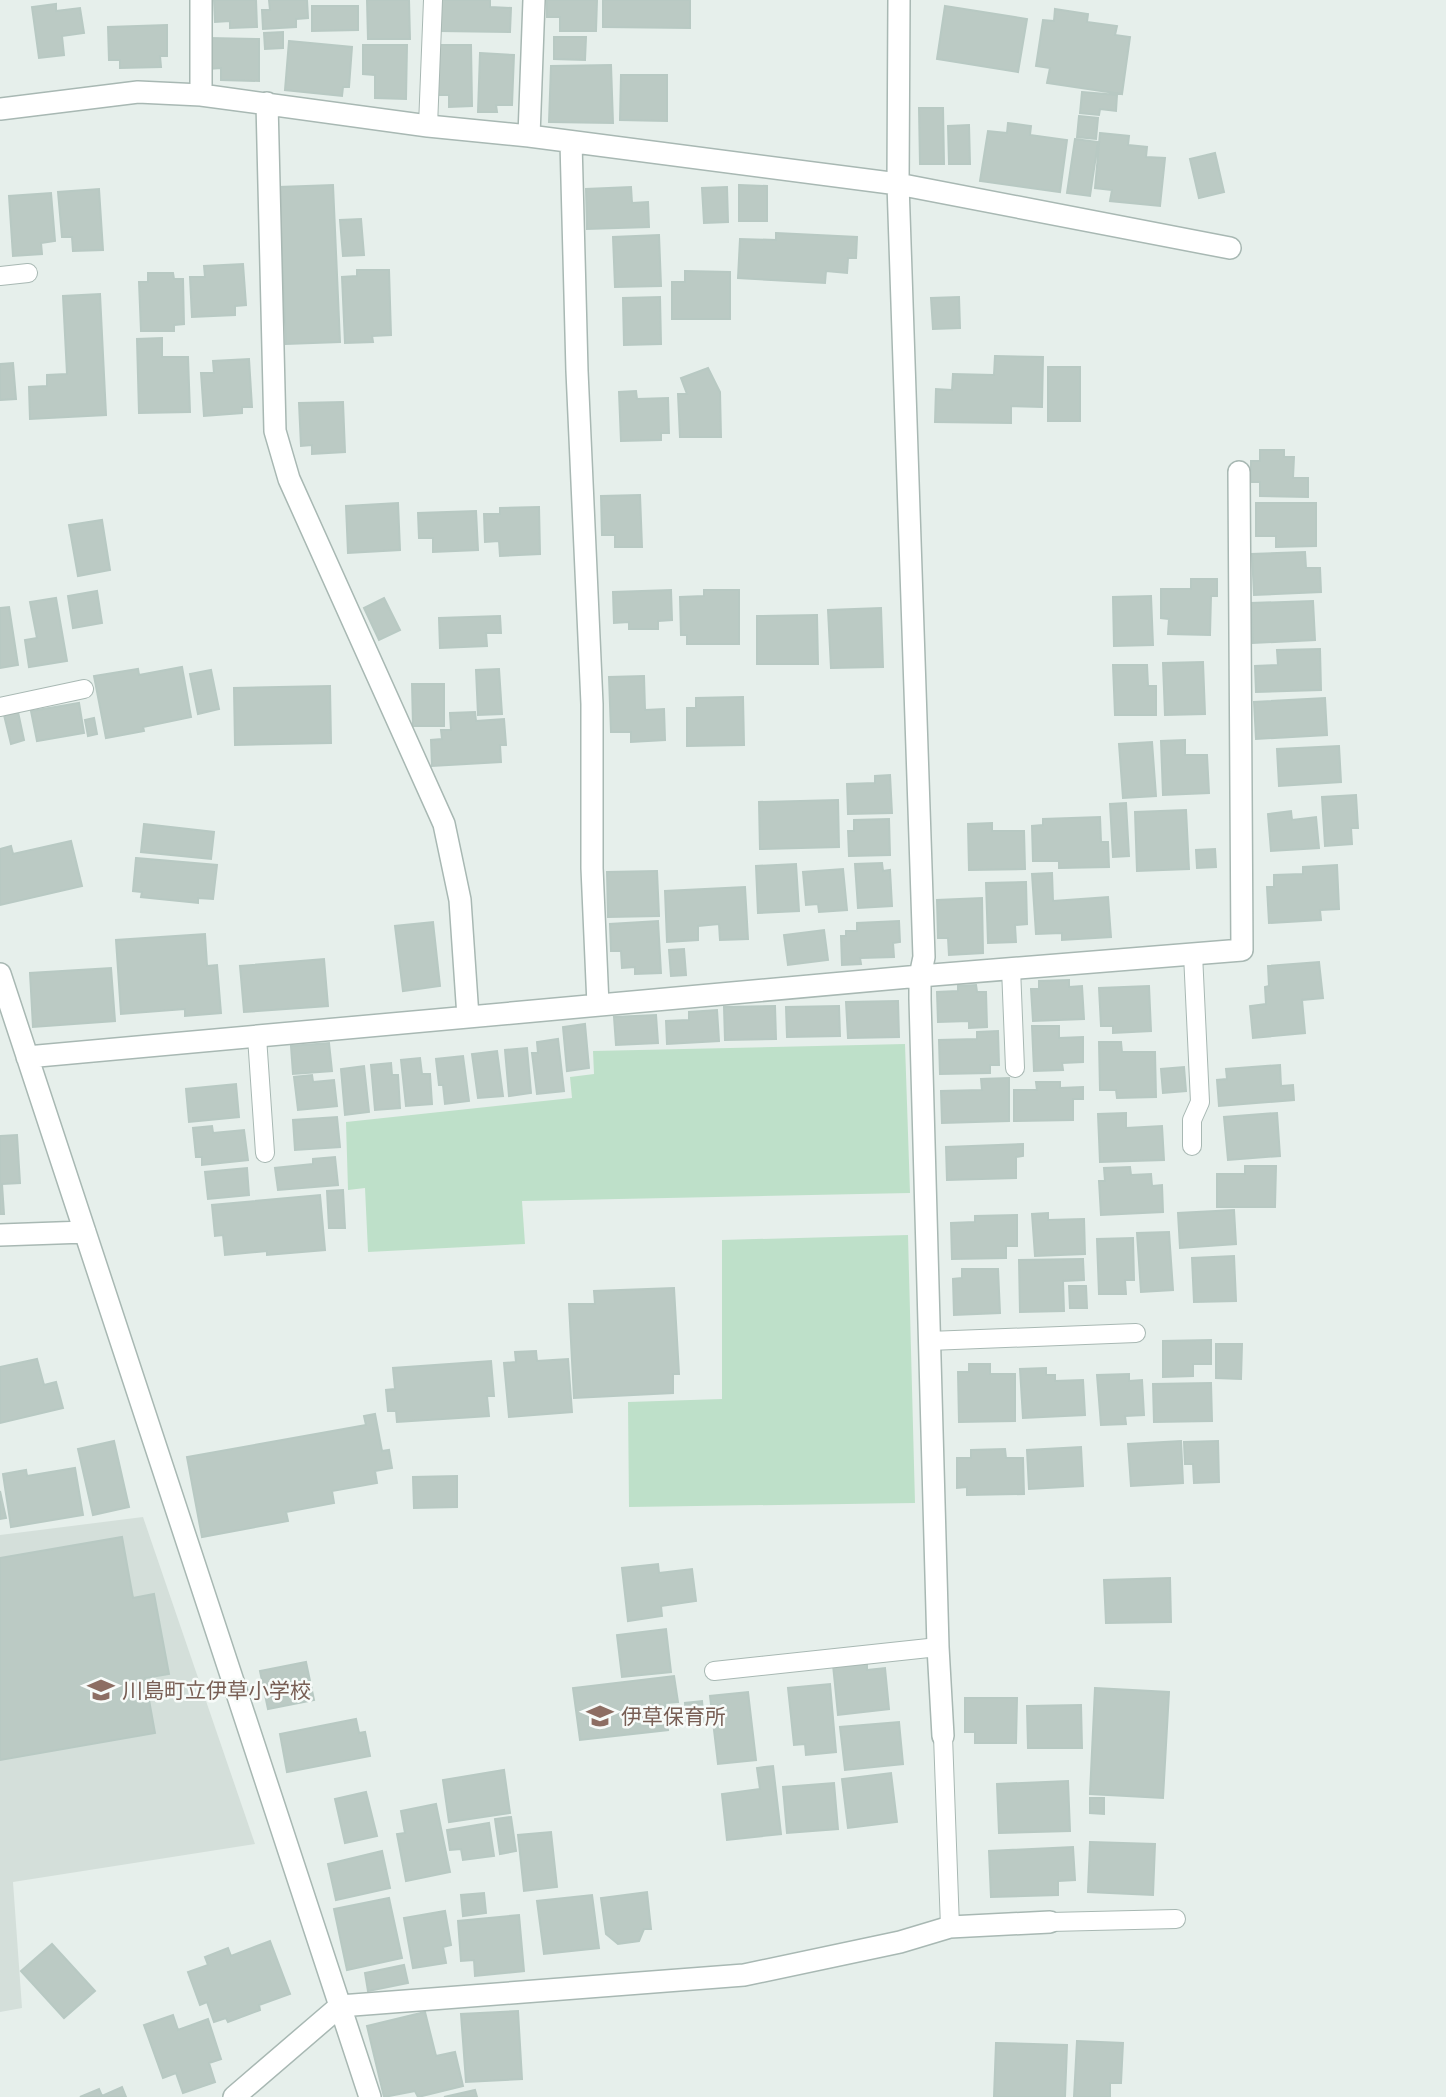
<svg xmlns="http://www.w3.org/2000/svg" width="1446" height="2097" font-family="'Space Grotesk','Noto Sans JP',sans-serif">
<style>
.built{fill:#d4dfda}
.green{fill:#bee0c9}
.building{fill:#bbcac4;stroke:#b8c9c3;stroke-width:2}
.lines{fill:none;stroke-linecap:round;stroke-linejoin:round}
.lane-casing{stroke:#a8b8b3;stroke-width:20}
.street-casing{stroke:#a8b8b3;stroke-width:24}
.lane{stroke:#fff;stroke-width:18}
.street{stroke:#fff;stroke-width:21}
.labels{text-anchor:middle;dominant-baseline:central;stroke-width:5;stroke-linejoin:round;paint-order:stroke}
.education-label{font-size:21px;fill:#785e54;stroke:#f7fbf9;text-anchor:start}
</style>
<rect width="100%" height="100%" fill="#e6efeb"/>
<path class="built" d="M143,1517L255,1844L13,1882L22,2008L0,2012V1535Z"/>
<path class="green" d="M905,1044L910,1193L522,1201L525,1244L368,1252L365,1188L348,1190L346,1122L572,1098L570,1077L594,1074L593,1051Z
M908,1235L915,1503L629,1507L628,1402L722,1399V1240Z"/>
<path class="building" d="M214,0H256L257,27L230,28V21L215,22Z
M269,0H307L308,18L296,19V27L263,29L262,10H270Z
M367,0H409L410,39H368Z
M441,0H490V7L511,8L510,32L440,31Z
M547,0H597L596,31H560V17H547Z
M603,0H690V28L603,27Z
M56,4V11L80,8L84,33L62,36L64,55L39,58L32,7Z
M312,6H358V30L312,31Z
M945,6L1027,19L1018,72L937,59Z
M1055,9L1088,14L1087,22L1117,26L1115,35L1130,37L1122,94L1047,83L1050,68L1036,66L1043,20L1054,21Z
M167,25V56H160L161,67L120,68V60H109L108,27Z
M283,32V48L265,49L264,33Z
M554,37H586L585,60L554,59Z
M209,38L259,39V81L221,80V68L209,69Z
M289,41L352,47L349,87H343L342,96L285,90Z
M363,45H407L406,99L375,98V75L363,74Z
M436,45H471L472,106L449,107V95H437Z
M480,53L514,55L512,105H496L497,112H478Z
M611,65L613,123L549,122L551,66Z
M621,75H667V121L620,120Z
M1082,92L1117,95L1116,111L1100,109L1099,115L1080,113Z
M919,108H943L944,164H920Z
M1079,116L1098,118L1096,139L1077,137Z
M1008,123L1031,126L1030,135L1067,140L1060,192L980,181L988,131L1007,133Z
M969,125L970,164H949L948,126Z
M1100,133L1129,136L1128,145L1147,147L1146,157L1165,158L1160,206L1110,201L1112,190L1095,188Z
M1075,139L1098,142L1090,196L1067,193Z
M1215,153L1224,192L1199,198L1190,159Z
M333,185L340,342L286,344L279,187Z
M739,185L767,186V221H739Z
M631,187L632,203L648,202L649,227L587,229L586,189Z
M727,187L728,222L704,223L702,188Z
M99,189L103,250L73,251L72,237H62L58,192Z
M51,193L55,241L41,243L42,254L13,256L9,196Z
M361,219L364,255L343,256L340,220Z
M776,233L857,237L856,258H848L847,273L826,271L825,283L738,278L740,239L776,240Z
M659,235L661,286L615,287L613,237Z
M243,264L246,305L235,306V315L192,317L190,277H205L204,266Z
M357,270H389L391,335L372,336L373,342L345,343L342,277L357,276Z
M685,271L730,272V319H672V282H685Z
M148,273H173L174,279H183L184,324L174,325V331H141L139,282H148Z
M100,294L106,415L30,419L29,387L47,386V375L67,374L63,296Z
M660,297L661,344L624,345L623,298Z
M959,297L960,328L933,329L931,298Z
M162,338V357H188L190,412L139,413L137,339Z
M995,356L1043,357L1042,407L1011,406V423L935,422L936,389L952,390L953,374L994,375Z
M249,359L252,407H242V413L204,416L201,373H214L213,361Z
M13,363L16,399L0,400V364Z
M1048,367H1080V421H1048Z
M708,368L720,392L721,437H680L678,394H687L681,378Z
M636,391L637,399L668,398L669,433H661V440L621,441L619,392Z
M343,402L345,452L312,454V445L301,446L299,403Z
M1260,450H1284V457H1294L1293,478H1308V497L1260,496V482H1251V461H1260Z
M640,495L642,547H615V535H602L601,496Z
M398,503L400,550L348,553L346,506Z
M1256,503H1316V546L1276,547V536H1256Z
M539,507L540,554L500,556L499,541L485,542L484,514H500V508Z
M476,511L478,550L433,552V538H419L418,513Z
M102,520L110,570L78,576L69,525Z
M1305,552L1306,568H1320L1321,592L1254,595L1252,554Z
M1191,579H1217V596H1211L1210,635L1168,634L1169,619L1161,618V589H1191Z
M671,590L672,620L658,621V629H629V622L614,623L613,592Z
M704,590H739V644H687V635H681L680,597L704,596Z
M97,591L102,623L73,628L68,596Z
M1151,596L1153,645L1114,646L1113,597Z
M56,598L67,661L29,667L25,640L37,638L30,602Z
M384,598L400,630L379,640L364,608Z
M1313,601L1315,640L1253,643L1251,603Z
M9,607L18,665L0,668V608Z
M881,608L883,667L831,668L828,610Z
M817,615L818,664H757V616Z
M500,616L501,633H486L487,646L440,648L439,618Z
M1320,649L1321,690L1256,692L1255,666L1278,665L1277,650Z
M1203,662L1205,714L1165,715L1163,663Z
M1113,665H1147L1148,686H1156V715H1115Z
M182,667L191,717L143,727L144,731L106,738L94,676L138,669L139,675Z
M499,669L502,714L478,715L476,670Z
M211,670L219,709L198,714L190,674Z
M644,676L645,710L664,709L665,740L631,742V732H611L609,677Z
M412,684H444V726H413Z
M330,686L331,743L235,745L234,688Z
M743,697L744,745L687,746V708H696V698Z
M1325,698L1327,735L1256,739L1254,702Z
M79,703L84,733L37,741L31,711Z
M18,712L24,740L11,744L4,715Z
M475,712L476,721L504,719L506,745H500L501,762L432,766L431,740L442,739L441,730H451L450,713Z
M94,718L97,734L88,736L85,720Z
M1185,740V755H1207L1209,793L1163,795L1161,741Z
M1152,742L1156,796L1123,798L1119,744Z
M1339,746L1341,782L1279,786L1277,749Z
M890,775L892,813L848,814L847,784L875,783V776Z
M1356,795L1358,828H1351L1352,844L1325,846L1322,797Z
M838,800L839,847L760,849L759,802Z
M1126,803L1129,856L1113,857L1110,804Z
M1186,810L1189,869L1137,871L1135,812Z
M1291,811L1292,820L1316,817L1319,848L1271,851L1268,814Z
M1100,817L1101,842H1108L1109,867L1059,868V861H1033L1032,826L1043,825V819Z
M889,819L890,855L849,856L848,831H854V820Z
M992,823V831H1024L1025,869L969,870L968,824Z
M144,824L214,832L211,859L141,852Z
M71,841L82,886L0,905V849L11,846L13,854Z
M1215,849L1216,867L1197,868L1196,850Z
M136,858L217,865L213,899L198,898V903L141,897L142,892L133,891Z
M882,863L883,871L890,870L892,906L858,908L855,864Z
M796,864L799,911L758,913L756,866Z
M1337,865L1339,909L1320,910L1321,920L1269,923L1267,887H1274V875L1303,874V867Z
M843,869L847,910L819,912L818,904L806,905L803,872Z
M657,871L659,916L608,917L607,872Z
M1052,873L1053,901L1108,897L1111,937L1062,940V933L1036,934L1032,874Z
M1026,882L1027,924L1015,925L1016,942L988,943L986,883Z
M745,887L748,939L720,940L719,924L698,926V940L667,942L665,891Z
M982,898L983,953L949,955L948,938H938L937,900Z
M658,921L661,973L635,974V967L622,968L621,951H611L610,924Z
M899,921L900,942L893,943L894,957L860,958L861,964L842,965L841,936H846V931H857V923Z
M433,922L440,986L403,991L395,926Z
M824,930L828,960L788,965L784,935Z
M205,934L207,966L217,965L221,1013L185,1016V1009L121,1014L116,940Z
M684,949L686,975L671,976L669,950Z
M324,959L328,1006L244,1012L240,966Z
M1319,962L1323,998L1302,1000L1305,1033L1253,1038L1250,1006L1266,1004L1265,987L1269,986L1268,966Z
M111,968L115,1021L33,1027L30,973Z
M1069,980V987L1082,986L1084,1019L1033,1021L1031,989H1039V981Z
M976,985L977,992H986L987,1027L969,1028V1021L938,1022L937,992L958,991V986Z
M1149,986L1151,1031L1113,1033V1026H1101L1099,988Z
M898,1001L899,1037L848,1038L846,1002Z
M775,1006L776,1039L725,1040L724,1007Z
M839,1006L840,1036L787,1037L786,1007Z
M717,1010L719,1041L667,1044L666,1021L689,1020V1012Z
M656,1015L658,1043L616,1045L614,1017Z
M585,1024L589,1068L567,1071L563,1027Z
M1032,1026H1059V1038L1083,1037V1062L1062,1063L1063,1070L1034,1071Z
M998,1031L999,1065H990V1073L940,1074L939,1040L977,1039V1032Z
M558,1039L564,1091L537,1094L532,1053H538L537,1042Z
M1099,1042H1121L1122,1052H1155L1156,1097L1117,1098L1116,1090H1100Z
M329,1043L332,1071L293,1074L291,1046Z
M527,1048L531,1093L509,1096L505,1050Z
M497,1051L503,1096L478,1098L472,1054Z
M463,1056L469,1101L445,1104L443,1085H439L436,1059Z
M420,1058L422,1074H430L432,1104L406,1106L401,1060Z
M391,1063L392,1075H398L400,1108L375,1110L371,1065Z
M1280,1065L1281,1086L1293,1085L1294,1100L1219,1106L1217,1080L1227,1079L1226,1069Z
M364,1066L369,1112L345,1115L341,1069Z
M1184,1067L1186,1091L1163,1093L1161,1069Z
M312,1075L313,1082L334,1080L337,1106L298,1110L294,1077Z
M1009,1078V1121L942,1123L941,1091L982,1090L981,1079Z
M1036,1082H1060V1088L1083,1087V1099H1073V1120L1014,1121V1090H1037Z
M236,1084L239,1117L189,1122L186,1089Z
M1126,1113V1128L1162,1126L1164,1160L1100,1162L1098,1114Z
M1277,1113L1280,1156L1228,1160L1224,1117Z
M337,1117L340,1147L295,1150L293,1120Z
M212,1126L213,1133L244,1130L248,1160L202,1165V1157H196L193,1128Z
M17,1135L20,1183L2,1184L4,1214H0V1136Z
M1023,1144V1156L1016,1157V1178L947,1180L946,1147Z
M335,1157L338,1185L278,1190L275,1168L313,1164V1159Z
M1245,1166H1276L1275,1207H1217V1174H1245Z
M1130,1167L1131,1175L1151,1174L1152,1186L1162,1185L1163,1212L1101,1215L1099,1181H1105L1104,1168Z
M247,1168L249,1195L208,1199L205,1172Z
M343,1190L345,1228H329L327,1191Z
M320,1195L325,1250L267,1255V1251L225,1255L223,1235L215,1236L212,1205Z
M1234,1210L1236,1244L1180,1248L1178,1213Z
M1048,1213V1220L1084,1219L1085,1254L1035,1256L1032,1214Z
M1017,1215V1246H1006V1258L952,1259L951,1223L975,1222V1216Z
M1169,1232L1173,1290L1141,1292L1137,1233Z
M1133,1238L1134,1280H1125L1126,1294H1099L1097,1239Z
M1234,1256L1236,1301L1194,1302L1192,1258Z
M1083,1259L1084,1280L1063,1281L1064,1311L1020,1312L1019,1260Z
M962,1269H998L1000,1313L954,1315L953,1279L962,1278Z
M1069,1286H1086L1087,1308H1070Z
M674,1288L679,1374H673V1393L574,1398L569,1304H595L594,1291Z
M1211,1340V1364H1193V1376L1163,1377V1341Z
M1216,1344H1242L1241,1379L1216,1378Z
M536,1351L537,1361L568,1359L572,1412L509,1417L504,1363L516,1362L515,1352Z
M37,1359L44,1385L56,1382L63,1408L0,1423V1367Z
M491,1361L494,1396H487L489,1416L397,1422L396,1411H388L386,1390L395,1389L393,1368Z
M969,1364H990V1374H1015V1421L959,1422L958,1372H969Z
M1046,1368V1375H1055V1381L1083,1380L1085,1415L1023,1418L1020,1369Z
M1129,1374V1381L1142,1380L1144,1415L1125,1416L1126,1424L1101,1425L1097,1375Z
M1211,1383L1212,1421L1154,1422L1153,1384Z
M375,1414L382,1451L389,1450L392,1468L375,1471L377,1483L332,1491L334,1503L286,1512L288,1521L202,1537L187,1457L366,1425L364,1416Z
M114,1441L129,1507L93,1515L78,1449Z
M1181,1441L1183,1483L1131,1486L1128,1444Z
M1218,1441L1219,1482L1194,1483L1193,1464H1185L1184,1442Z
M1081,1447L1083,1486L1029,1489L1027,1450Z
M1005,1449L1006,1458H1023L1024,1494L967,1495V1487L957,1488V1458H971V1450Z
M75,1468L83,1515L11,1527L3,1474L26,1470L27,1476Z
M457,1476V1507L414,1508L413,1477Z
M0,1491L6,1518L0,1519Z
M122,1537L133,1598L154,1594L169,1674L145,1678L155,1733L0,1760V1558Z
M658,1564L659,1573L692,1569L696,1601L661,1606L662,1616L628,1621L622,1568Z
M1170,1578L1171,1622L1106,1623L1104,1580Z
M666,1629L671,1672L622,1677L617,1635Z
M867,1661V1670L885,1668L889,1709L838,1715L833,1665Z
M306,1662L314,1700L268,1709L260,1671Z
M674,1676L678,1702L665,1703L668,1730L580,1740L573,1688Z
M830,1684L836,1752L806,1755L805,1744L794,1745L788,1688Z
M1095,1688L1169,1692L1163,1798L1090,1794Z
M748,1692L756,1760L718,1764L710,1696Z
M965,1698H1017L1016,1743H975V1732H965Z
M702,1701L704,1722L687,1724L685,1703Z
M1081,1705L1082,1748H1028L1027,1706Z
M356,1719L359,1733L365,1732L370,1756L287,1772L280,1734Z
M899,1722L903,1764L845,1770L840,1727Z
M773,1766L781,1834L727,1840L722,1794L760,1789L757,1768Z
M504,1770L510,1813L449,1822L443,1780Z
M891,1773L897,1822L848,1828L842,1779Z
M1068,1781L1070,1831L999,1833L997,1784Z
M834,1783L838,1829L787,1833L783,1787Z
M366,1792L377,1836L345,1843L335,1799Z
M1090,1798H1104V1814L1090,1813Z
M436,1804L450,1872L406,1881L397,1834L405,1833L401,1811Z
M511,1817L516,1851L500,1854L495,1819Z
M489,1823L494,1856L463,1860L461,1849L450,1850L447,1830Z
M551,1832L557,1887L524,1891L518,1835Z
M1090,1842L1155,1844L1153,1895L1088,1892Z
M1073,1847L1075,1880L1058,1881V1895L991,1897L989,1851Z
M382,1851L390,1888L336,1900L328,1864Z
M647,1892L651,1929H644L639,1941L618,1944L606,1934L601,1898Z
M484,1893L486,1913L463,1916L461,1895Z
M592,1895L599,1948L544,1954L537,1901Z
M389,1898L402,1958L347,1970L334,1909Z
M445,1911L451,1945L443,1947L446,1963L413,1968L404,1918Z
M519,1915L524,1971L475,1976L474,1960L461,1961L458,1921Z
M270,1941L290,1994L259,2005L260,2010L228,2022L226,2018L214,2022L207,2002L200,2005L188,1972L208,1965L205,1957L228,1948L231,1956Z
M52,1944L95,1991L64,2018L21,1971Z
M404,1965L408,1983L368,1991L365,1973Z
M518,2011L522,2079L466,2082L461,2014Z
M425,2012L436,2056L455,2052L463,2086L418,2097L415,2091L384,2097L367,2026Z
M173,2015L178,2030L208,2019L221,2059L209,2063L215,2082L183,2093L176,2073L163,2078L144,2025Z
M1077,2041L1123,2043L1121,2083H1110V2097H1074Z
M996,2043L1067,2045L1065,2097H994Z
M122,2087L126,2097H80L99,2089L102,2096Z
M475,2090L477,2097H444Z"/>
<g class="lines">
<g class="lane-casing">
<path id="lane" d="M428,126L433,0
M0,276L28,273
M0,707L84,689
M1011,968L1015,1068
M257,1037L265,1153
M1192,1146V1120L1200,1102L1193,954
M929,1341L1136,1333
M714,1671L938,1647
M943,1736L950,1927
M1050,1922L1176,1919"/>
</g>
<g class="street-casing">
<path id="street" d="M899,0L898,184L924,957L920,976V999L938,1647L943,1736
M201,95V0
M267,103L275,431L289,479L444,824L460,900L468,1017
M0,109L138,92L201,95L428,126L529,136L898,184L1230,248
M529,136L534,0
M571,142L577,371L592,704V868L598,1005
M0,974L370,2097
M27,1057L920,976L1242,950L1239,472
M0,1235L85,1232
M234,2097L340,2006L744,1975L900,1942L950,1927L1050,1922"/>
</g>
<use href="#lane" class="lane"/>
<use href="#street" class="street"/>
</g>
<defs>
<g id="school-bare" transform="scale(2.1)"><path d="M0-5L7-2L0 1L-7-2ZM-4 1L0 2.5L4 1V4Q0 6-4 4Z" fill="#8d6e63" stroke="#f7fbf9" stroke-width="2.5" paint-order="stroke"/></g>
</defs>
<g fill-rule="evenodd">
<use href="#school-bare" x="101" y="1690"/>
<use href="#school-bare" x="600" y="1716"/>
</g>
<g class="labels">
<g class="education-label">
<text x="122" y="1690">川島町立伊草小学校</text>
<text x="621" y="1716">伊草保育所</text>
</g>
</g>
</svg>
